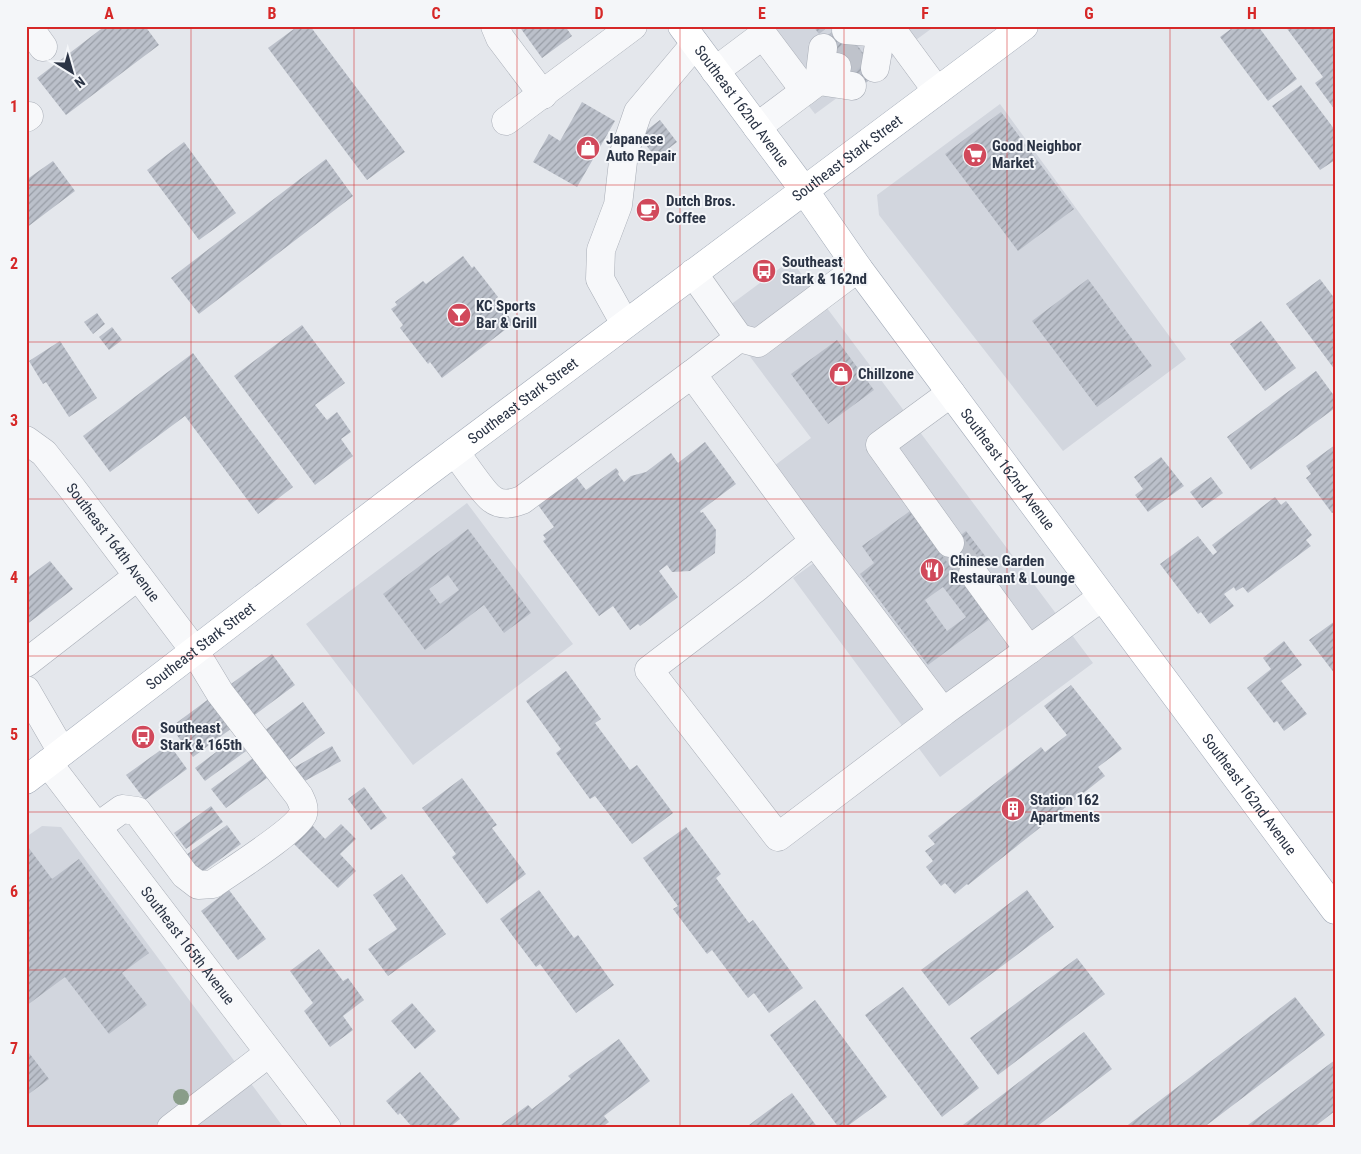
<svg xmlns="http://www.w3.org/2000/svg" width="1361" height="1154" font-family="'Roboto Condensed',sans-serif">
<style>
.built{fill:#d2d6de}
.building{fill:url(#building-hatch);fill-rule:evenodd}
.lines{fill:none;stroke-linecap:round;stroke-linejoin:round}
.minor-tunnel{stroke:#bfc3cb;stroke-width:28;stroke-dasharray:28 14;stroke-linecap:butt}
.minor-casing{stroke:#a9aeb7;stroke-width:29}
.major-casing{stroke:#a3abb8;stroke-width:29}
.minor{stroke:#f7f8fa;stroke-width:28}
.major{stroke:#fff;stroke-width:28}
.tree{fill:#899d89}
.grid{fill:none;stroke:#d62828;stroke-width:1;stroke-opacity:0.55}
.labels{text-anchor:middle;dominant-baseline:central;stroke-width:4;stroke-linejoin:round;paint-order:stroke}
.street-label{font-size:15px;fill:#2b3445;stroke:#f4f6f9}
.poi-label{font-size:15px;font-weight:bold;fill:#2b3445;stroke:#f4f6f9;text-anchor:start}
.neatline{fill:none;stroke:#d62828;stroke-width:2}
.grid-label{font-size:16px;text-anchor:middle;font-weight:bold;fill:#d62828}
</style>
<defs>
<pattern id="building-hatch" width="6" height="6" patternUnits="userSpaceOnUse" patternTransform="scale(1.25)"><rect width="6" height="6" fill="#bbc0ca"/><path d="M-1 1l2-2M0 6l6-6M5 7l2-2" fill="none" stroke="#989da6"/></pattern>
</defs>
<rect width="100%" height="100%" fill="#e4e7ec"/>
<path class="built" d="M748,26H935L815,114Z
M1000,104L1186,359L1063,451L879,215L877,195Z
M791,260L1093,663L940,777L793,578L836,547L774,466L811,438L718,314Z
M467,503L573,644L413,765L306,624Z
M42,826L61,827L284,1128H26V837Z"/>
<path class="building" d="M105,26H145L159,45L66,115L37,78Z
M298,26H310L405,152L367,180L268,48Z
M519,26H565L572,36L542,58Z
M813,26H829L819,34Z
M840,26H843L878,73L856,91L819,42Z
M1235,26H1258L1297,79L1268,101L1220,37Z
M1285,26H1335V110L1315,83L1323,77Z
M1301,85L1335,130V160L1320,170L1272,106Z
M582,102L615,121L577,187L533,162L549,134L560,141Z
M1001,112L1074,209L1018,251L945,154Z
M660,120L677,142L656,158L639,136Z
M184,142L236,213L199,240L147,170Z
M326,159L353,196L199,314L171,278Z
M53,161L75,191L26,228V180Z
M463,256L472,268L474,266L498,297L495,299L514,323L442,378L430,362L428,364L400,328L403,325L391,309L397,305L395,302L423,281L426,284Z
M1088,279L1152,366L1097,407L1032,321Z
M1320,279L1335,299V370L1286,304Z
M97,313L105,324L93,334L84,322Z
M1261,321L1296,368L1265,391L1230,344Z
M302,325L345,383L315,405L327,420L337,412L351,432L341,439L353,456L315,485L234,376Z
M112,327L122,340L109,350L99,337Z
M837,340L874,390L828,424L791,374Z
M60,341L97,398L69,417L46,382L43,384L29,361Z
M193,353L293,487L258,514L185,416L110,472L83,436Z
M1316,371L1335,397V408L1251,470L1227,437Z
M705,442L736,484L700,511L701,513L703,512L716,530L715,553L690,571L672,572L667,565L659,571L678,597L640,626L638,624L630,630L613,606L599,616L543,541L546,539L543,535L554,527L538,505L576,477L586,490L616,468L619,472L618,474L624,482L631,476L646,472L671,453L678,463Z
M1335,445V511L1332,513L1306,478L1311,474L1306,466Z
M1161,457L1184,486L1148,512L1135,495L1143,489L1134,477Z
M1211,477L1223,493L1202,508L1190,492Z
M1275,497L1281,505L1286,501L1312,535L1306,540L1311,546L1248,593L1243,587L1236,591L1234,587L1224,594L1234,606L1210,624L1201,612L1198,614L1160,564L1198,536L1213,555L1217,552L1212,545Z
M910,511L940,551L966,531L989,561L962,581L990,619L928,665L860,574L874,563L862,546ZM943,587L966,617L947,631L925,600Z
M468,529L531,613L504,633L484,605L425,650L383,594ZM448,575L459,590L440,604L429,589Z
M50,561L73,589L26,625V576L27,578Z
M1335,621V674L1309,640Z
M1284,641L1302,665L1281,681L1307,714L1284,731L1277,721L1274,723L1247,688L1271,669L1263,658Z
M272,654L295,685L248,720L224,689Z
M566,671L601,719L595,723L630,770L637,765L673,813L632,844L595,796L590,799L556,753L561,749L526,701Z
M1071,685L1122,749L1098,767L1105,776L968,885L967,884L955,894L945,883L941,886L926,867L933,861L925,851L935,844L928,836L1041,747L1045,752L1067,735L1044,706Z
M210,698L232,728L193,757L171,727Z
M303,702L325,733L284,764L261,733Z
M236,737L246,751L205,781L195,768Z
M169,744L187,769L145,800L126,775Z
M332,746L341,761L303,782L295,767Z
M253,758L267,778L226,808L211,789Z
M462,778L497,825L492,828L526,874L487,904L452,857L456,854L422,808Z
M364,787L387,818L371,830L348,799Z
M211,806L223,822L186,849L174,833Z
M341,824L356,839L340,854L356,871L338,888L293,843L312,825L325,839Z
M227,825L241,844L200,874L186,855Z
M686,827L721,874L716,878L749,923L753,920L803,988L769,1013L754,993L748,998L712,950L707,954L673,909L678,906L643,858Z
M28,847L52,879L79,859L149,953L122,973L147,1005L109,1034L65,977L26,1006V848Z
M402,874L446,934L388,976L368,949L397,929L373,895Z
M229,890L266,939L238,960L201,911Z
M539,890L574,938L578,935L614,985L576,1013L540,964L536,967L500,919Z
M1027,890L1054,927L949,1006L921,970Z
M319,949L343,981L348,978L364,1000L343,1016L353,1030L330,1047L304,1011L313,1003L290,971Z
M1077,958L1105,994L998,1075L970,1038Z
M903,987L979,1088L942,1117L865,1015Z
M1295,997L1325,1035L1203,1128H1124Z
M815,1000L887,1097L845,1128H839L770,1035Z
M412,1003L436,1031L415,1049L391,1021Z
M1084,1032L1112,1069L1035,1128H959Z
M619,1039L650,1081L604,1116L609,1122L601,1128H497L528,1105L532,1109L571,1079L568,1076Z
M26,1049L49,1079L26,1096Z
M1335,1060V1111L1313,1128H1244Z
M420,1072L460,1119L449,1128H413L400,1113L398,1115L386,1101Z
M792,1093L818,1128H745Z"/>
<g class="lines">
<path class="minor-tunnel" d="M837,67L860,49
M950,543L973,573"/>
<g class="minor-casing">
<g id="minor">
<path d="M28,26L43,47"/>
<path d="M495,26L500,38L543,95"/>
<path d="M891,26L890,27L937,91"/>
<path d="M846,30L881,33"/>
<path d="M875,68L881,33L890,27"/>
<path d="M715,71L763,35L805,91"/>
<path d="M819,81L823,48"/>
<path d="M819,81L852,86"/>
<path d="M26,118L29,116"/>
<path d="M506,121L633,26"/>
<path d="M757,127L837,67"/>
<path d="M693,273L739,338L692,374L814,541L755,589L649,670L778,837L943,712L1102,597"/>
<path d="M625,324L600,279L601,250L618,205L624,153L638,112L695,44"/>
<path d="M739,338L758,343L858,268"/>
<path id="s1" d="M26,440L44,453L71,487L194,650L220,693L299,796C302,802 305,808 303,814C297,830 230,872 213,884L198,885L185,875L137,811L122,809L97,827"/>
<path d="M455,452C463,462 483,493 492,499C501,506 512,504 522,500L692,374"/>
<path d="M814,541L943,712"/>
<path d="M950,543L880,445L951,393"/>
<path d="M973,573L1029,650"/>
<path d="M26,663L138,576"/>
<path d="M26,690L62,752"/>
<path id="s2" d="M48,763L327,1128"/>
<path d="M171,1128L269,1053"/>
</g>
</g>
<g class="major-casing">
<g id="major">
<path id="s3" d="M682,26L804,190L858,268L1335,910"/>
<path id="s4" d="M26,780L424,475L1024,26"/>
</g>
</g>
<use href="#minor" class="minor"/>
<use href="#major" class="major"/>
</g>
<circle class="tree" cx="181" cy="1097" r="8"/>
<path class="grid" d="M191,26V1128M354,26V1128M517,26V1128M680,26V1128M844,26V1128M1007,26V1128M1170,26V1128M26,185H1335M26,342H1335M26,499H1335M26,656H1335M26,812H1335M26,970H1335"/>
<defs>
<g id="shop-disc" transform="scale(1.25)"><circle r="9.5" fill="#d1495b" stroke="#f4f6f9"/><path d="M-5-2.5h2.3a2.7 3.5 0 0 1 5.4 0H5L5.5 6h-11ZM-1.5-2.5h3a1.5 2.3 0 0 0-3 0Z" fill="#fff"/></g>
<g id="supermarket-disc" transform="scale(1.25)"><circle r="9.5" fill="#d1495b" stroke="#f4f6f9"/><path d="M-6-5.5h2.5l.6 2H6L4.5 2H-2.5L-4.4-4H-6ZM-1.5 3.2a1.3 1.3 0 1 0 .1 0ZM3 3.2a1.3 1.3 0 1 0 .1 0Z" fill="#fff"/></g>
<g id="cafe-disc" transform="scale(1.25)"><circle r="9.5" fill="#d1495b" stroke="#f4f6f9"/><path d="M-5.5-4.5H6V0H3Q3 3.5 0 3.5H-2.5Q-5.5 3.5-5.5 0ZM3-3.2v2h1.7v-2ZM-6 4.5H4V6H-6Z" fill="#fff"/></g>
<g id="bus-disc" transform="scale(1.25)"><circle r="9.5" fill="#d1495b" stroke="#f4f6f9"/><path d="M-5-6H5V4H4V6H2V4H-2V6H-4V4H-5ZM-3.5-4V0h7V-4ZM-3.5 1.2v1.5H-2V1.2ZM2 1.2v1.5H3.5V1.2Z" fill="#fff"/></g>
<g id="bar-disc" transform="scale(1.25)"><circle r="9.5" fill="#d1495b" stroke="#f4f6f9"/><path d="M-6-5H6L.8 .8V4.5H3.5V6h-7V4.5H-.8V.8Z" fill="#fff"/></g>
<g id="restaurant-disc" transform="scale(1.25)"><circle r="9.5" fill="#d1495b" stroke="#f4f6f9"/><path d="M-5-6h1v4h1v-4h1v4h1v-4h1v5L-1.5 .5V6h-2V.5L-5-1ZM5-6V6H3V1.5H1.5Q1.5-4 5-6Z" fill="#fff"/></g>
<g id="building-disc" transform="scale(1.25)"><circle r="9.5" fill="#d1495b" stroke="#f4f6f9"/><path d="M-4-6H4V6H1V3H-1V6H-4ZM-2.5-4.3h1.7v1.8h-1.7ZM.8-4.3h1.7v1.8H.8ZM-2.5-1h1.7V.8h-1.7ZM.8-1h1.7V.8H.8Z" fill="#fff"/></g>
</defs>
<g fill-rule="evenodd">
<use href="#shop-disc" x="588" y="148"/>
<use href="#supermarket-disc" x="975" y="155"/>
<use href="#cafe-disc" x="648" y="210"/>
<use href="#bus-disc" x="764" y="271"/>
<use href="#bar-disc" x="459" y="315"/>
<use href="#shop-disc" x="841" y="374"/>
<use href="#restaurant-disc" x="932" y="570"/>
<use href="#bus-disc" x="143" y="737"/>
<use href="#building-disc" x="1013" y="809"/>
</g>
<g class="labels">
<g class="street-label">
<text stroke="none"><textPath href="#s3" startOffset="100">Southeast 162nd Avenue</textPath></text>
<text stroke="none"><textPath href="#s4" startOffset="1030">Southeast Stark Street</textPath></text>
<text stroke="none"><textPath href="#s4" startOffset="625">Southeast Stark Street</textPath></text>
<text stroke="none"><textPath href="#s3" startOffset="550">Southeast 162nd Avenue</textPath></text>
<text stroke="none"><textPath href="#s1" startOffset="135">Southeast 164th Avenue</textPath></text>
<text stroke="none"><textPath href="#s4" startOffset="220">Southeast Stark Street</textPath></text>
<text stroke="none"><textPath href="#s3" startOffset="955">Southeast 162nd Avenue</textPath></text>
<text stroke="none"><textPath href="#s2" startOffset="230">Southeast 165th Avenue</textPath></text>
</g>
<g class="poi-label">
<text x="606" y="139">Japanese<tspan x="606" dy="17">Auto Repair</tspan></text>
<text x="992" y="146">Good Neighbor<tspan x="992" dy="17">Market</tspan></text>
<text x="666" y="201">Dutch Bros.<tspan x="666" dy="17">Coffee</tspan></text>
<text x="782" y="262">Southeast<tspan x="782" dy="17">Stark &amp; 162nd</tspan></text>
<text x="476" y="306">KC Sports<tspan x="476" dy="17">Bar &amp; Grill</tspan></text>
<text x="858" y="374">Chillzone</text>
<text x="950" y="561">Chinese Garden<tspan x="950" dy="17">Restaurant &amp; Lounge</tspan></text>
<text x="160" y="728">Southeast<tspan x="160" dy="17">Stark &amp; 165th</tspan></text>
<text x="1030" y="800">Station 162<tspan x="1030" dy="17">Apartments</tspan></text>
</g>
</g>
<rect width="1361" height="1154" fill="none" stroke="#f4f6f9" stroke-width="55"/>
<g transform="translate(72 72) rotate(143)" stroke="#f4f6f9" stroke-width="4" paint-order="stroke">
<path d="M0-4L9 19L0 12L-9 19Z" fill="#2b3445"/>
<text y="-8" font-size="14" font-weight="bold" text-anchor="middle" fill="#2b3445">N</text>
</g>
<rect x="28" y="28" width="1306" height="1098" class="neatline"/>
<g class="grid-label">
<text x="109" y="19">A</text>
<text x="272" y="19">B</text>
<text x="436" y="19">C</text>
<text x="599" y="19">D</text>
<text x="762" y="19">E</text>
<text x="925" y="19">F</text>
<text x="1089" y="19">G</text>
<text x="1252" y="19">H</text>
<text x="14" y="112">1</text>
<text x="14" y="269">2</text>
<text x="14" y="426">3</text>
<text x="14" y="583">4</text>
<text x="14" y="740">5</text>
<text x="14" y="897">6</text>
<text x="14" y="1054">7</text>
</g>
</svg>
